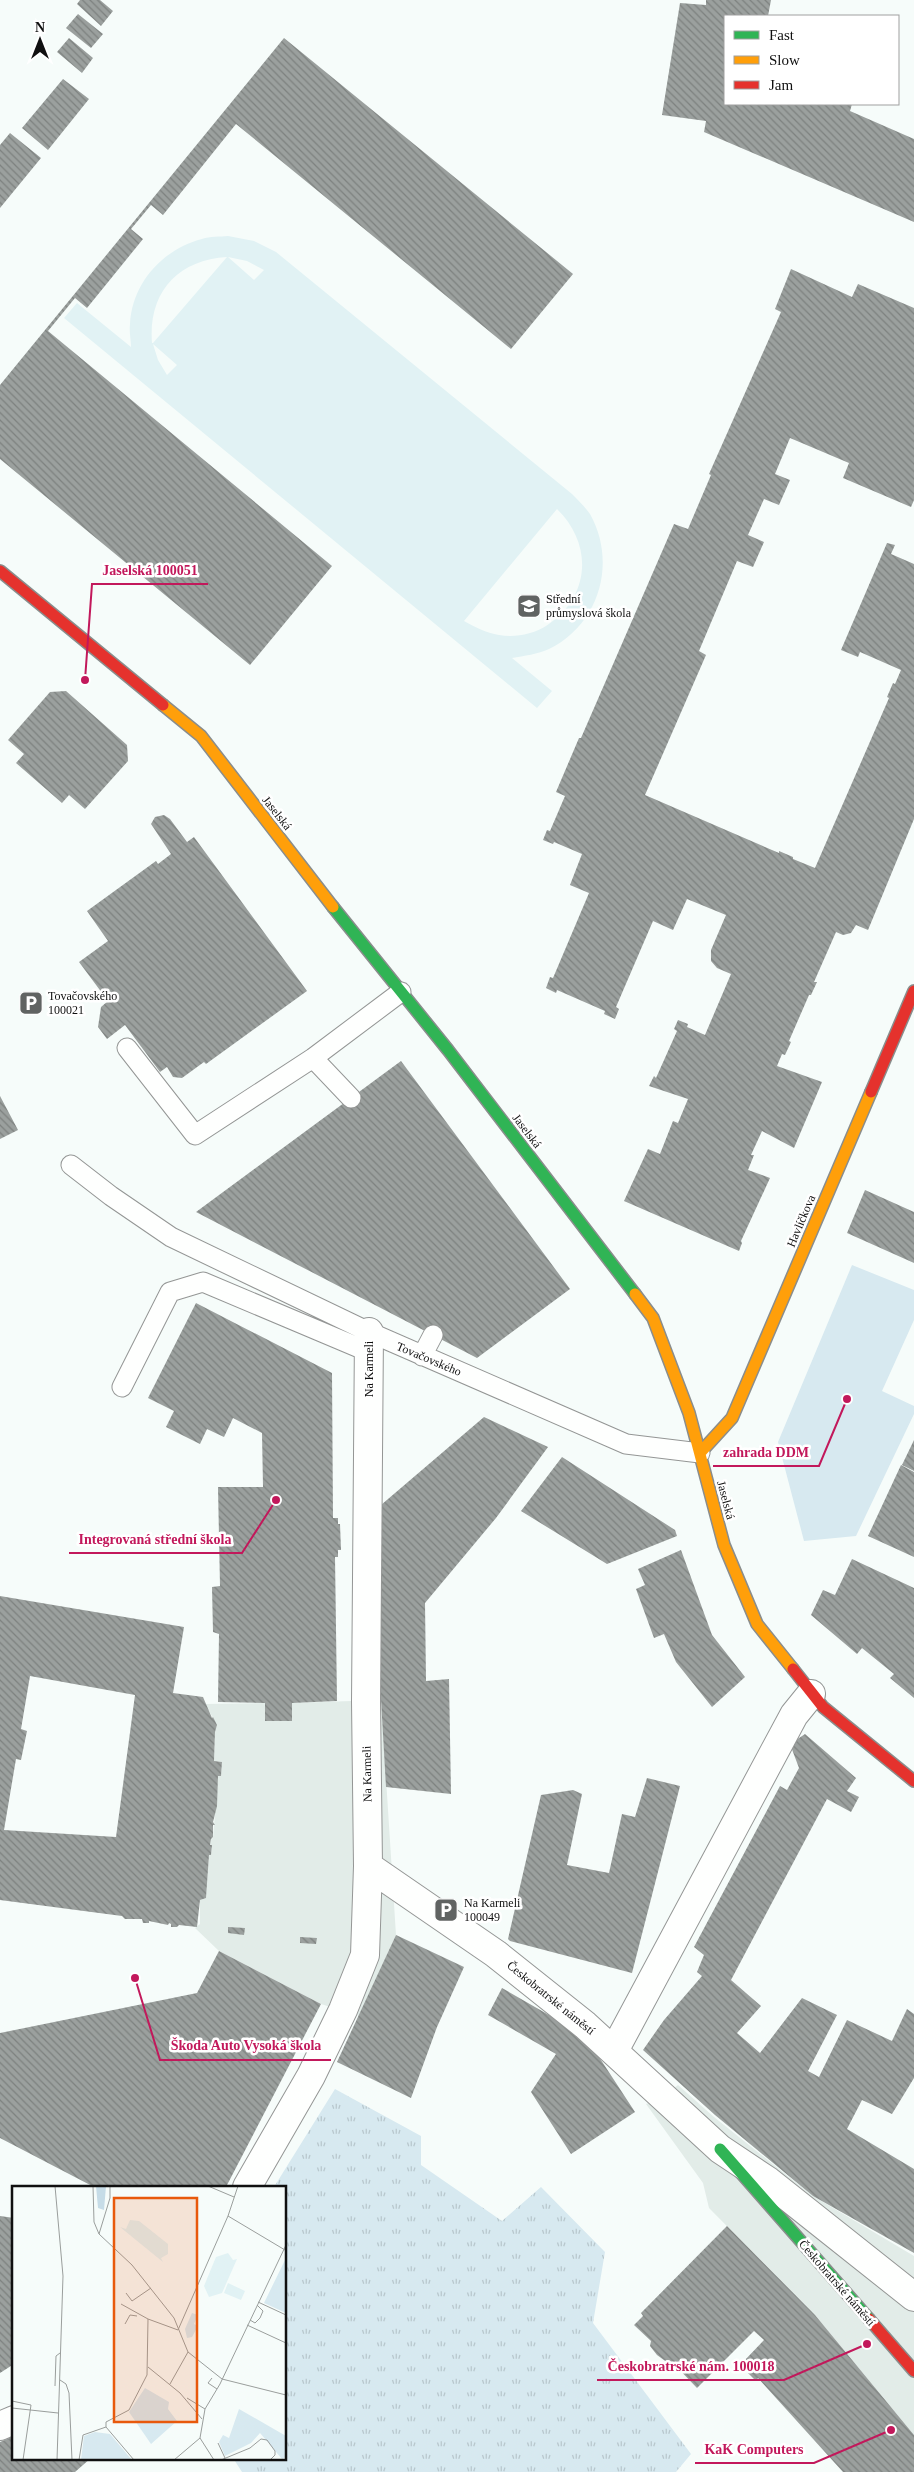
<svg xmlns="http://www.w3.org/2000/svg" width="914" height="2472" font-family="Georgia,serif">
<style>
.grass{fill:#d7e9f0}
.park{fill:url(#park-tufts)}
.pitch{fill:#e1f2f4;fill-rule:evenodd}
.plaza{fill:#e2ece8}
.building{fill:url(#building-back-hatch);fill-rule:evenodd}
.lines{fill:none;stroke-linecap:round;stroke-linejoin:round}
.lane-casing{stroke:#949695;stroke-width:21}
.street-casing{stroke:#949695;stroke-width:30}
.fast-casing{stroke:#8a8d8c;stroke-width:14}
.slow-casing{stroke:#8a8d8c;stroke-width:14}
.jam-casing{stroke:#8a8d8c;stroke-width:14}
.lane{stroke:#fefffe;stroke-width:19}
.street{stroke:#fefffe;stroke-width:28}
.fast{stroke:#30b455;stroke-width:11}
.slow{stroke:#ff9f0a;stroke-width:11}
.jam{stroke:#e5322d;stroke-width:11}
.labels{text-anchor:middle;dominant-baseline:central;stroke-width:5;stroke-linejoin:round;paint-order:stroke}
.poi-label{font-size:12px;fill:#101010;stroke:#fff;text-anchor:start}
.street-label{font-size:12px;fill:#101010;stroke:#fff}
.inset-road{fill:none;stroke:#9a9e9c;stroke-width:1}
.view{fill:#e8590c;fill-opacity:0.15;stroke:#e8590c;stroke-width:2.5}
.inset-edge{fill:none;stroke:#101010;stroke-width:2.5}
.leader{fill:none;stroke:#c2185b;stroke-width:2}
.callout-dot{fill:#c2185b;stroke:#fff;stroke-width:2}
.callout-label{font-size:14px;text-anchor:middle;font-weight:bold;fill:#c2185b;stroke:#fff;stroke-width:5;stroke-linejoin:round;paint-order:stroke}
</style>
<defs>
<pattern id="park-tufts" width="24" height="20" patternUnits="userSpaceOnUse" patternTransform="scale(1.25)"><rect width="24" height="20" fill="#d7e9f0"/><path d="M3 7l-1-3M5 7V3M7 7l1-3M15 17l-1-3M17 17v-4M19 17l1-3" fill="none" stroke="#b8c7cd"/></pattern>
<pattern id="building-back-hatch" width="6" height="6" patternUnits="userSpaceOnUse" patternTransform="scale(1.25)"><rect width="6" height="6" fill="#9ba09e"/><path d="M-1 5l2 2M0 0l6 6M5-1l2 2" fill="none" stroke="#7d817f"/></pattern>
</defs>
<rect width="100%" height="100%" fill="#f6fcfa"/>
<path class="grass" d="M852,1265L914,1290V1320L882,1391L914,1406V1414L856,1536L804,1541L778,1442Z"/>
<path class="park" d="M335,2089L421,2136V2165L502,2221L541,2187L605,2252L593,2323L691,2454L676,2472H242L233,2458H285V2187H274Z"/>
<path class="pitch" d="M228,236L254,241L276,252L572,494C578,500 585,507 590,514C617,562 600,624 549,649C538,654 524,656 512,658L552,691L537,708L64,318L77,303L131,347C131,340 129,332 130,324C132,283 163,249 202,239C210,236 220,237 228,236ZM227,257L153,343H152C148,293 177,260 227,257ZM228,257L247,261L264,270L254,280ZM153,344L177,365L167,375L158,360ZM557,509C594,545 590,598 546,626C533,634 515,638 499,635C486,633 475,627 464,621Z"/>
<path class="plaza" d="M381,1700L396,1935L359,2016L321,2004L219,1951L195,1928L200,1924V1900L206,1898L209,1855H211L212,1846L210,1845L211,1839L213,1838L218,1776H221L222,1762L214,1761L215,1732L217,1725L205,1704L265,1703V1721H292V1703Z
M678,2085L714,2117L813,2196L914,2256V2435L815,2315L709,2208L703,2183L646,2104L663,2097Z"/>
<path class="building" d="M80,0H100L113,11L101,26L77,4Z
M706,0H771L768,16H725V104H852L850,111L914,139V222L704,132L706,121L662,115L680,3L706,5Z
M78,14L103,34L91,48L66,28Z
M69,38L93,58L82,73L57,52Z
M284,38L573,274L511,349L236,124L163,215L151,205L131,229L143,239L87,308L75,298L48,331L332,566L250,665L0,459V385Z
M63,79L89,99L48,150L22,128Z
M10,133L41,158L0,208V145Z
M791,269L852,297L858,284L914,308V500L911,507L843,478L849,463L790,438L775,474L790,480L779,505L764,499L748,535L764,542L753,567L737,561L699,651L706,655L645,795L779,853V851L793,857V859L815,868L889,698L887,697L893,683L895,684L901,670L860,652L858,657L841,650L887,543L895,545L891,554L914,564V819L868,930L856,925L851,933L843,935L836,932L814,982H817L811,995H809L789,1041L791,1042L785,1055L782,1054L777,1066L822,1082L794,1148L762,1131L751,1155H754L748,1170L770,1178L741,1241L742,1243L739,1251L624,1201L648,1149L660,1154L673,1121L678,1123L688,1099L649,1086L654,1076L656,1078L677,1031L674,1029L678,1020L688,1024L687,1027L705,1035L731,974L717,968L711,961V950L726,915L687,899L673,930L653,921L616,1007L619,1009L615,1019L604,1014L605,1011L557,990L556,993L546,988L550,977L553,978L589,893L570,885L582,854L554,842L553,844L543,840L547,830L550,831L565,796L556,792L579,738H581L674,524L688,529L711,475L709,474L781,312L775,309Z
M66,691L127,745L128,761L85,809L69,795L62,803L16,763L24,754L8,740L50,692Z
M164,815L170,819L187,842L194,837L307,991L206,1064L204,1062L182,1078L173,1077L167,1067L160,1072L125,1025L107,1039L98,1027L101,1007L108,1001L79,962L108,941L87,911L156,861L158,864L171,854L151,824L155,817Z
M401,1061L570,1289L477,1358L196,1212Z
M0,1096L18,1130L0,1139Z
M865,1190L914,1212V1263L847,1233Z
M196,1303L332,1373L333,1518H338V1524H340L341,1550H338V1557H335L337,1701L292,1703V1721H265V1703L218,1702L219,1634L213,1632L212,1587L220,1586L218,1487H263L262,1433L233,1418L224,1437L207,1429L200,1444L166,1427L174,1411L148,1398Z
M484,1417L548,1447L496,1518L425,1603L426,1681L449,1679L451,1794L386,1787L380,1682L381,1505Z
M914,1440V1471L902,1465Z
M562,1457L675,1530L677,1536L607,1564L521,1511Z
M901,1465L914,1472V1557L868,1536Z
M681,1550L712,1635L745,1677L712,1707L676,1662L664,1634L654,1638L636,1589L645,1585L638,1569Z
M852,1559L914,1588V1698L890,1678L894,1674L862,1648L857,1654L811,1615L823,1590L835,1595Z
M0,1596L184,1627L173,1693L203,1697L212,1718L213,1717L217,1725L215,1732L214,1761L222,1762L221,1776H218L217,1806L213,1822L215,1825H213V1837L211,1839L210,1845H212L211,1855H209L206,1898L200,1900L197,1927L179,1925L177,1927H171V1924L169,1923L168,1925L149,1921V1923H143L142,1919H125L122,1916L0,1900ZM30,1676L135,1695L116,1837L4,1830L16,1759L21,1760L27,1731L21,1729Z
M805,1734L856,1778L847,1791L859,1797L851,1812L827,1799L731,1980L761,2006L737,2033L760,2053L802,1998L837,2015L808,2071L819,2077L847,2020L892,2041L907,2009L914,2014V2078L892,2114L862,2100L847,2129L914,2169V2253L813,2196L715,2115L643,2050L664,2020L702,1976L697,1972L704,1955L694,1947L780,1786L787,1790L799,1768L790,1744Z
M647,1778L680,1786L632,1973L510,1941L508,1939L541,1795L573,1790L582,1794L567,1865L609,1873L622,1814L635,1817Z
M228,1927L245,1928L244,1935L228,1933Z
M396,1935L464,1967L437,2027L411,2098L337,2062Z
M300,1937L317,1938L316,1944L300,1943Z
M219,1951L321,2004L226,2187H94L0,2138V2033L197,1993Z
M502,1988L575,2030L601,2055L599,2057L635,2112L571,2154L531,2092L556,2054L488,2015Z
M0,2216L14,2218V2364L0,2373Z
M727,2226L815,2315L914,2435V2472H843L758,2378L756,2381L744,2369L745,2360L764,2340L754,2331L697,2388L672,2362L668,2363L657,2355L650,2346L651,2341L634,2325L643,2316L641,2313Z
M14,2436V2458H91L75,2472H0V2442Z"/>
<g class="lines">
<g class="lane-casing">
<path id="lane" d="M127,1048L195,1135L313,1058L401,992
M313,1058L351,1098
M71,1165L111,1196L171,1237L369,1332L626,1444L700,1453
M422,1356L433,1335
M122,1387L170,1292L203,1282L369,1352"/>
</g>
<g class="street-casing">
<path id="street" d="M368,1866L496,1954L585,2025L720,2149L768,2181L914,2297
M614,2051L794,1715L811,1694
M247,2187L311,2076L343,2010L365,1955L368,1866L366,1701L369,1332
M0,2426L14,2420"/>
</g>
<g class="fast-casing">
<path id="fast" d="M333,907L448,1050L635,1294
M720,2149L869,2319"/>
</g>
<g class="slow-casing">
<path id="slow" d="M163,705L201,736L333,907
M635,1294L653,1318L689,1413L724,1545L757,1624L793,1669
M700,1453L732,1418L871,1092"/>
</g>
<g class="jam-casing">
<path id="jam" d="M0,571L163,705
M871,1092L914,991
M793,1669L823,1707L914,1781
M869,2319L914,2371"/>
</g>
<use href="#lane" class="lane"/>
<use href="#street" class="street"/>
<use href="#fast" class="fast"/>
<use href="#slow" class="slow"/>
<use href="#jam" class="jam"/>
</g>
<defs>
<g id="school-square" transform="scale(1.25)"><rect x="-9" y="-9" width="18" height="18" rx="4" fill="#606362" stroke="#fff"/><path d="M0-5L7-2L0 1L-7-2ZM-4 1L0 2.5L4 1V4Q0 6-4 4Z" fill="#fff"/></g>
<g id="parking-square" transform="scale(1.25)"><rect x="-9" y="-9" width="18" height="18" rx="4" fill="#606362" stroke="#fff"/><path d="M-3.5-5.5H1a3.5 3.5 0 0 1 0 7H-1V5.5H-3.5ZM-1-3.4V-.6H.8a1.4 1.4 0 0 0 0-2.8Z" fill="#fff"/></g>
</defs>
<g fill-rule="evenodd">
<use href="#school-square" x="529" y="606"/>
<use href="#parking-square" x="31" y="1003"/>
<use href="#parking-square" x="446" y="1910"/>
</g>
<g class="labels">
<g class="poi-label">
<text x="546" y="599">Střední<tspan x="546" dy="14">průmyslová škola</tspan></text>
<text x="48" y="996">Tovačovského<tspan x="48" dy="14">100021</tspan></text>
<text x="464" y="1903">Na Karmeli<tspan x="464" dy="14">100049</tspan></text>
</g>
<g class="street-label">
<text transform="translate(277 813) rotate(52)">Jaselská</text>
<text transform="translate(527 1131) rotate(53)">Jaselská</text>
<text transform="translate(801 1221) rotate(-67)">Havlíčkova</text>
<text transform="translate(429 1359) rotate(23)">Tovačovského</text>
<text transform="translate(369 1369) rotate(-90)">Na Karmeli</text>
<text transform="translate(726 1500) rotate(75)">Jaselská</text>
<text transform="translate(367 1774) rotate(-91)">Na Karmeli</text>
<text transform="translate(551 1998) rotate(39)">Českobratrské náměstí</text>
<text transform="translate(837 2283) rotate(49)">Českobratrské náměstí</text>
</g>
</g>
<g transform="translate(12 2186)">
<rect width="274" height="274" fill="#f6fcfa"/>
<path d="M180,127L186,129L182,138L186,140L180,151L175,152L173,143Z" fill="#d7e9f0"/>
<path d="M84,0H94L92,24L86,22Z" fill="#c6dce7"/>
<path d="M274,72V127L252,117ZM133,202L157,216L156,223L165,235L139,258L117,226ZM227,223L274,250V271L270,273L248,247L239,257L213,270L207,256L211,249L217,252ZM83,246L98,248L120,274H69L72,250Z" fill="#d7e9f0"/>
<path d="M118,34L127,35L156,58V68L149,72L151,76L108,41L114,43ZM216,67L221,74L225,73L210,107L197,111L192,100L204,71ZM216,97L233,105L229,114L212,107Z" fill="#e1f2f4"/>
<path class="inset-road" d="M43,0L51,90L45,274M81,0L82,36L87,48L120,79L162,132L176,166L210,193L274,209M196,0L222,11M216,30L273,64M87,48L98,12V0M114,107L120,115L139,102M246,116L274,129M109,118L136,133L166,144M238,134L243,137L248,132L251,125L245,119M113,138L118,129L125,130M235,139L274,157M166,144L216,30L226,0M136,181L168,207L190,233M200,192L196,197L205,203M48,194L54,198L57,207L60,274M158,198L176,166M43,200L44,170L48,167M175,212L193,223M0,215L19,219L11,274M0,222L46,227M94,241V236L117,224L135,189L136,133M94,241L122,274M188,252L202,274M206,257L213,272M67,274L71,249L94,241M162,274L188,252L193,223L208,198L274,59M209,274L238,262L249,253L255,254L263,265V269L258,274"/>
<path class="view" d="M102,12H185V236H102Z"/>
<rect width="274" height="274" class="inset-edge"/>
</g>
<path class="leader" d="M85 680L92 584H208M847 1399L819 1466H713M276 1500L242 1553H69M135 1978L160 2060H331M867 2344L784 2380H597M891 2430L814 2463H695"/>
<g class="callout-dot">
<circle cx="85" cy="680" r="5"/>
<circle cx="847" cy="1399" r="5"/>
<circle cx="276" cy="1500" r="5"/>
<circle cx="135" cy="1978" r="5"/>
<circle cx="867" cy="2344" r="5"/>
<circle cx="891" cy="2430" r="5"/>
</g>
<g class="callout-label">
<text x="150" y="575">Jaselská 100051</text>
<text x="766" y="1457">zahrada DDM</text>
<text x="155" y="1544">Integrovaná střední škola</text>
<text x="246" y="2050">Škoda Auto Vysoká škola</text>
<text x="691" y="2371">Českobratrské nám. 100018</text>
<text x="754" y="2454">KaK Computers</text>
</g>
<rect x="724" y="15" width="175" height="90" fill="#ffffff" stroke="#9f9f9f"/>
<rect x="734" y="31" width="25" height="8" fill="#30b455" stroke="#9f9f9f"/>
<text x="769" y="40" font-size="15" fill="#101010">Fast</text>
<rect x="734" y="56" width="25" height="8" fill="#ff9f0a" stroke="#9f9f9f"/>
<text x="769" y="65" font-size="15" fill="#101010">Slow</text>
<rect x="734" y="81" width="25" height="8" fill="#e5322d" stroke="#9f9f9f"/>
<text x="769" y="90" font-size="15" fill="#101010">Jam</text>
<g transform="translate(40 40)" stroke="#ffffff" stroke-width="4" paint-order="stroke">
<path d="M0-4L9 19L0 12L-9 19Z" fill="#101010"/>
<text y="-8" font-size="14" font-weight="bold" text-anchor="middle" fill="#101010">N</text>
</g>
</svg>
